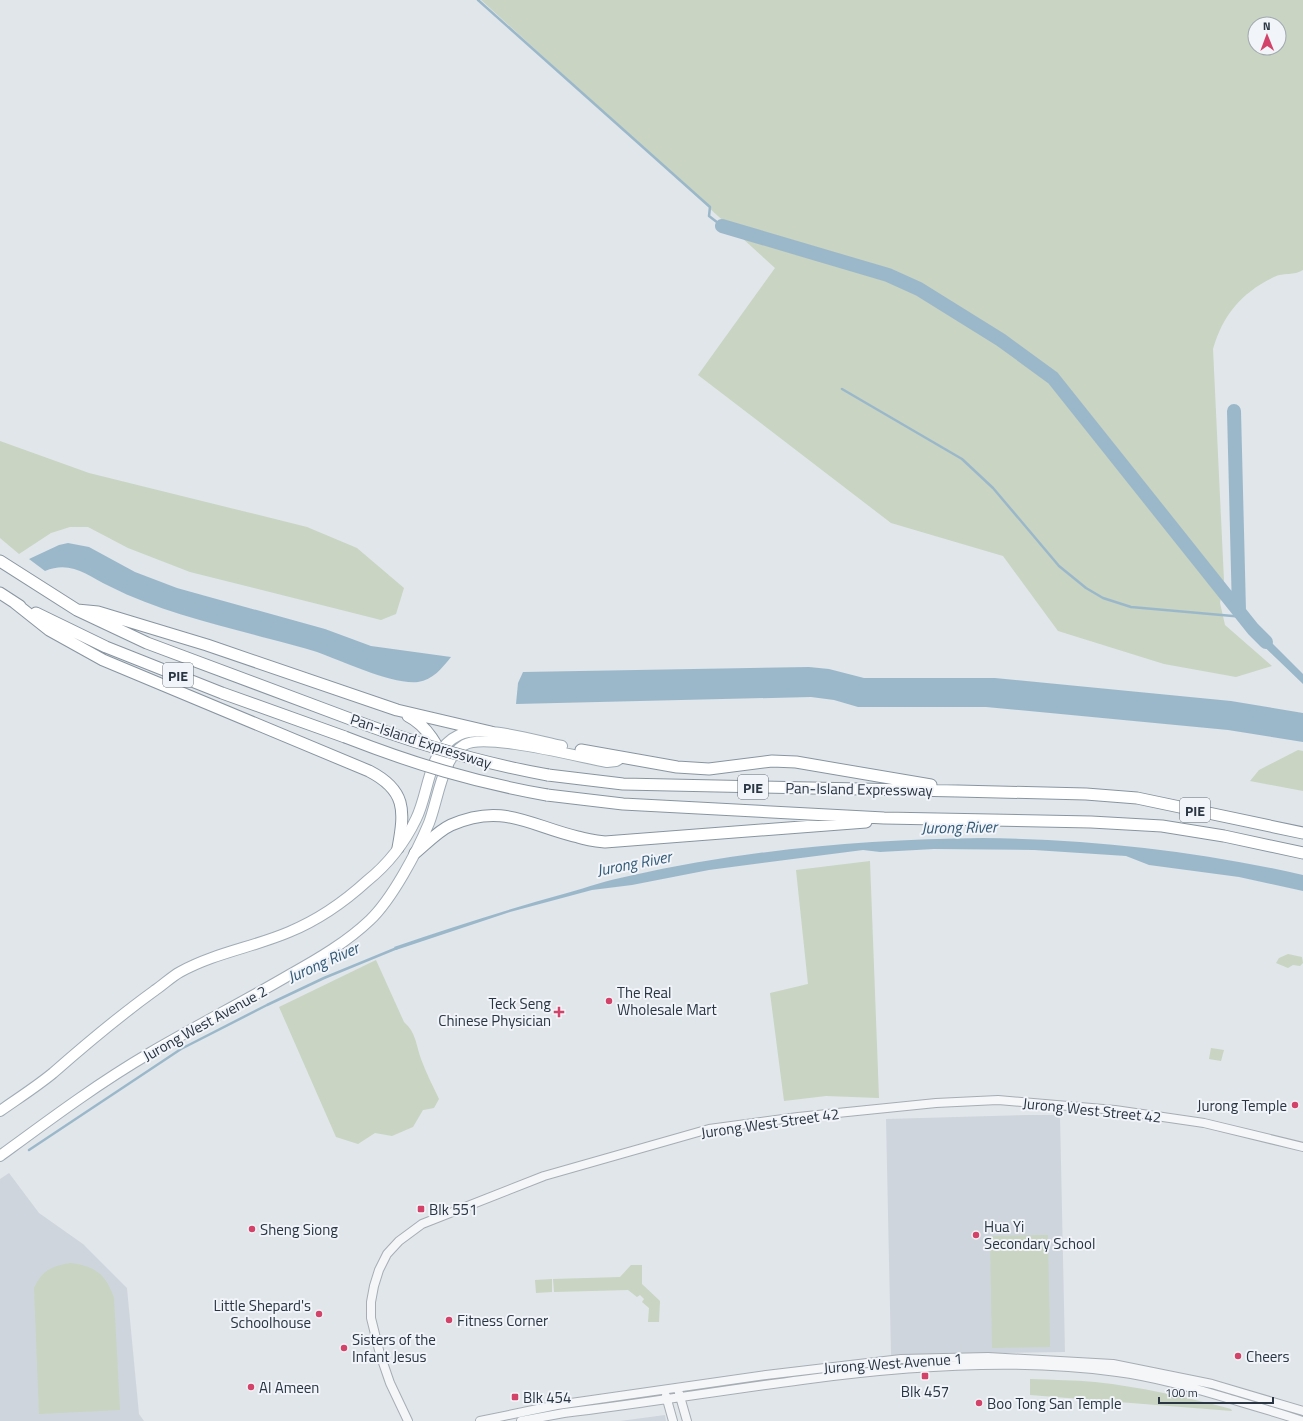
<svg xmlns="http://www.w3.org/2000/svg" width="1303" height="1421" font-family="'Titillium Web',sans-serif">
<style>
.built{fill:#cfd5dc}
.green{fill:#c9d4c2;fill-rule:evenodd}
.water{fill:#9bb8cb}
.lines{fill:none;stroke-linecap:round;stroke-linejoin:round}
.stream{stroke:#9bb8cb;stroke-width:2.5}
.river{stroke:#9bb8cb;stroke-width:14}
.minor-casing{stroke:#a6adb5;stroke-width:10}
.major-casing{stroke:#a0acb6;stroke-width:12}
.highway-casing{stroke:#8895a1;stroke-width:13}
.minor{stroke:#f4f6f8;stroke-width:8}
.major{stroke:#fff;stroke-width:10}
.highway{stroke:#fff;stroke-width:11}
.highway-bridge-casing{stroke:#8895a1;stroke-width:13;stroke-linecap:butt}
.highway-bridge{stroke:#fff;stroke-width:11}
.poi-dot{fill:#d34369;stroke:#f1f4f8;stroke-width:1.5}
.labels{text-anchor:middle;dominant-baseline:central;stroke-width:4;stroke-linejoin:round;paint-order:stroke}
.shield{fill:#f1f4f8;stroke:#656e79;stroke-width:1}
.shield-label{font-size:14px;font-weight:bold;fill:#293543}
.street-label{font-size:15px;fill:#293543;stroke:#f1f4f8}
.poi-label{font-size:15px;fill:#293543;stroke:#f1f4f8;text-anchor:start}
.water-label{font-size:16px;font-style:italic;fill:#315978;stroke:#f1f4f8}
</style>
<rect width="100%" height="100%" fill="#e1e6ea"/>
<path class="built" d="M1028,1115H1060L1065,1352L891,1355L886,1119Z
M9,1173L39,1213L83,1244L127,1288L139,1414L144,1421H0V1179Z
M665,1415L666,1421H620Z"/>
<path class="green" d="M481,0H1303V270C1294,276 1283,272 1274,277C1241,293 1223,315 1213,349L1224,581L1220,603L1225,625L1272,666L1236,677L1164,664L1058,631L1003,556L891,523L698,375L775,268ZM1255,24H1279V48H1255Z
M0,441L89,473L307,527L357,548L404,588L396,614L381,620L190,572L128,548L88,527H70L51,533L19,554L0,538Z
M1298,750L1303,751V791L1250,781L1259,770Z
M870,861L879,1098L826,1096L784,1101L770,993L808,984L796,870Z
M1288,954L1302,957L1303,963L1300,966L1293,965L1288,968L1276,963L1279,958Z
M376,960L404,1022C416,1032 416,1045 421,1059C426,1073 433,1086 439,1099L434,1108L423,1110L413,1127L392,1136L375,1133L358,1144L336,1137L279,1007Z
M1211,1048L1224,1050L1221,1061L1209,1059Z
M1048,1235L1050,1347L992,1348L990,1236Z
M70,1263C95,1266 106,1274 114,1298L120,1410L39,1414L34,1288C43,1270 50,1267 70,1263Z
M631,1265H642V1284L660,1301L659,1322H648L649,1308L642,1302L644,1299L640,1295L637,1297L628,1290L554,1292L553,1279L620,1277Z
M552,1279V1292L536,1293L535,1280Z
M1030,1379C1052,1380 1074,1380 1095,1382C1141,1387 1186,1397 1231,1409L1232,1411L1030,1395Z"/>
<path class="water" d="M68,543L89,547L135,572L177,588L325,629L371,646L451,657C442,668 433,680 418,682C393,685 342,661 317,652C302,647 285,643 270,639C215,624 160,612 109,586C87,575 70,560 45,571L29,559L59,545Z
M1255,626L1303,674V684L1250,633Z
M809,667L829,669L864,678H995L1231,701L1303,713V742L1228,730L986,707H858L834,700L811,697L516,704L518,683L523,672Z
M983,838C1090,839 1198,851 1303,875V891L1239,877L1149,865L1126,856L1034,850L934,849L880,852L863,850L709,870L632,885L592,890L510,912L396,950L394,947C451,927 509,909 567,893C588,887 608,880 629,876C745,850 864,839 983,838Z"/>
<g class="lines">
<path class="stream" d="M478,0L710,207L709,216L722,226
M842,389L962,459L993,488L1059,566L1086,588L1103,598L1131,607L1244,617
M29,1150L181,1049L267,1005L324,978L397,948"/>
<path class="river" d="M722,226L888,275L919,289L1001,340L1053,378L1253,629L1266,642
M1234,411L1239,611"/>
<g class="minor-casing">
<path id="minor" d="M679,1393L687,1421
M666,1396L673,1421
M408,1421L390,1383L380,1354L371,1318V1302L374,1286L379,1270L387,1254L399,1241L422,1224L544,1176L709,1129L798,1117L936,1103L998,1100L1115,1110L1204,1123L1303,1147
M480,1421L557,1405L766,1375L901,1359L988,1357L1113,1364L1212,1384L1303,1411
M521,1421L564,1413C743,1392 938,1347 1117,1372C1156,1377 1196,1389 1234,1400C1256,1407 1280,1413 1302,1421"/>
</g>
<g class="major-casing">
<path id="major" d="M0,1111C17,1099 36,1087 53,1073C86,1044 118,1017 154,991C163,985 171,977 180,972C214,953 254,947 289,932C318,920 344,902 367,881C387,865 405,842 416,819C430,791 427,750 459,735C482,724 537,741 562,746
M0,1156C49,1120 97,1084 150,1053C196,1026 245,1001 291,974C318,959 347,942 370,920C392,899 417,852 429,823C438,800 442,758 464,745C484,732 579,757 607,762L616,761L621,758"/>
</g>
<g class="highway-casing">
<path id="highway" d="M0,561L77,610L147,643L353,720
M0,593L20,606
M15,603L49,630L103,660L369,771C406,790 405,810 398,848
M77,610L98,612L207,645L397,710L491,732
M36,613L106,647L222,693L345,737
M408,716C428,726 438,747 447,766
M581,750L677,767L709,769L772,761L796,762L931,785
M548,775L623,784L958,791L1086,794L1137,798L1303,833
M547,795L623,804L884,818L1091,822L1162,826L1224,836L1303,853
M415,853C426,844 438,831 451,825C503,802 530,826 578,837C587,840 596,841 605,842L866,822"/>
</g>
<use href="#minor" class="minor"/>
<use href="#major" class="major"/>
<use href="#highway" class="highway"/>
<g class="highway-bridge-casing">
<path id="highway-bridge" d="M353,720C417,744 481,763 548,775
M345,737C414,764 474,782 547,795"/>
</g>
<use href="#highway-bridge" class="highway-bridge"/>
</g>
<g class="poi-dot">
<circle cx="609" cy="1001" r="4"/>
<path d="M557 1006h4v4h4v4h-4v4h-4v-4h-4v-4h4z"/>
<circle cx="1295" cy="1105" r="4"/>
<rect x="417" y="1205" width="8" height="8" rx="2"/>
<circle cx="252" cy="1229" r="4"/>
<circle cx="976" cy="1235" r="4"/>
<circle cx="319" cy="1314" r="4"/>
<circle cx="449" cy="1320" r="4"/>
<circle cx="344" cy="1348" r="4"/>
<circle cx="1238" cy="1356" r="4"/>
<rect x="921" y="1372" width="8" height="8" rx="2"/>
<circle cx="251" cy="1387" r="4"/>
<rect x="511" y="1393" width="8" height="8" rx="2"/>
<circle cx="979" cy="1403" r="4"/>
</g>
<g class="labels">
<g class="shield">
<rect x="163" y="663" width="30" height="24" rx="3"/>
<rect x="738" y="775" width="30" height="24" rx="3"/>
<rect x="1180" y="798" width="30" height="24" rx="3"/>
</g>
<g class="shield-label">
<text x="178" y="675">PIE</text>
<text x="753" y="787">PIE</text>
<text x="1195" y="810">PIE</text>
</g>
<g class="street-label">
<text transform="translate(421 741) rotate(18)">Pan-Island Expressway</text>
<text transform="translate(859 789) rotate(1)">Pan-Island Expressway</text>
<text transform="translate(205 1023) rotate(-29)">Jurong West Avenue 2</text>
<text transform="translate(1092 1110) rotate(6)">Jurong West Street 42</text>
<text transform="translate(770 1123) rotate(-8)">Jurong West Street 42</text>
<text transform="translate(893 1363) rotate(-4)">Jurong West Avenue 1</text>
</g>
<g class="poi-label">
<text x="617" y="992">The Real<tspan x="617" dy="17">Wholesale Mart</tspan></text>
<text x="551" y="1003" text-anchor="end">Teck Seng<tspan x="551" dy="17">Chinese Physician</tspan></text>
<text x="1287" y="1105" text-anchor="end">Jurong Temple</text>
<text x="429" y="1209">Blk 551</text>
<text x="984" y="1226">Hua Yi<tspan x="984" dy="17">Secondary School</tspan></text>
<text x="260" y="1229">Sheng Siong</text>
<text x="311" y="1305" text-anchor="end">Little Shepard's<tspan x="311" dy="17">Schoolhouse</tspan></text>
<text x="457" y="1320">Fitness Corner</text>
<text x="352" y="1339">Sisters of the<tspan x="352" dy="17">Infant Jesus</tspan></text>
<text x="1246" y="1356">Cheers</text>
<text x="259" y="1387">Al Ameen</text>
<text x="925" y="1391" text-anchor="middle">Blk 457</text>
<text x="523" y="1397">Blk 454</text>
<text x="987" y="1403">Boo Tong San Temple</text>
</g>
<g class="water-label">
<text transform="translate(959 827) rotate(-1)">Jurong River</text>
<text transform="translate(634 863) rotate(-11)">Jurong River</text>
<text transform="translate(323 962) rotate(-24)">Jurong River</text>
</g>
</g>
<g transform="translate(1267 36) rotate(359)"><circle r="19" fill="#f1f4f8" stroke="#a1a8b0"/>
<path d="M0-3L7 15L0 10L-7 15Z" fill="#d34369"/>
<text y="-6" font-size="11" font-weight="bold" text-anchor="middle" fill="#293543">N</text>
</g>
<path d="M1159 1397v6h114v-6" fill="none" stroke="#293543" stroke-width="2"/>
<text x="1165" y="1397" font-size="12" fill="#293543" stroke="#f1f4f8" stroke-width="3" paint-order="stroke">100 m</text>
</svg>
